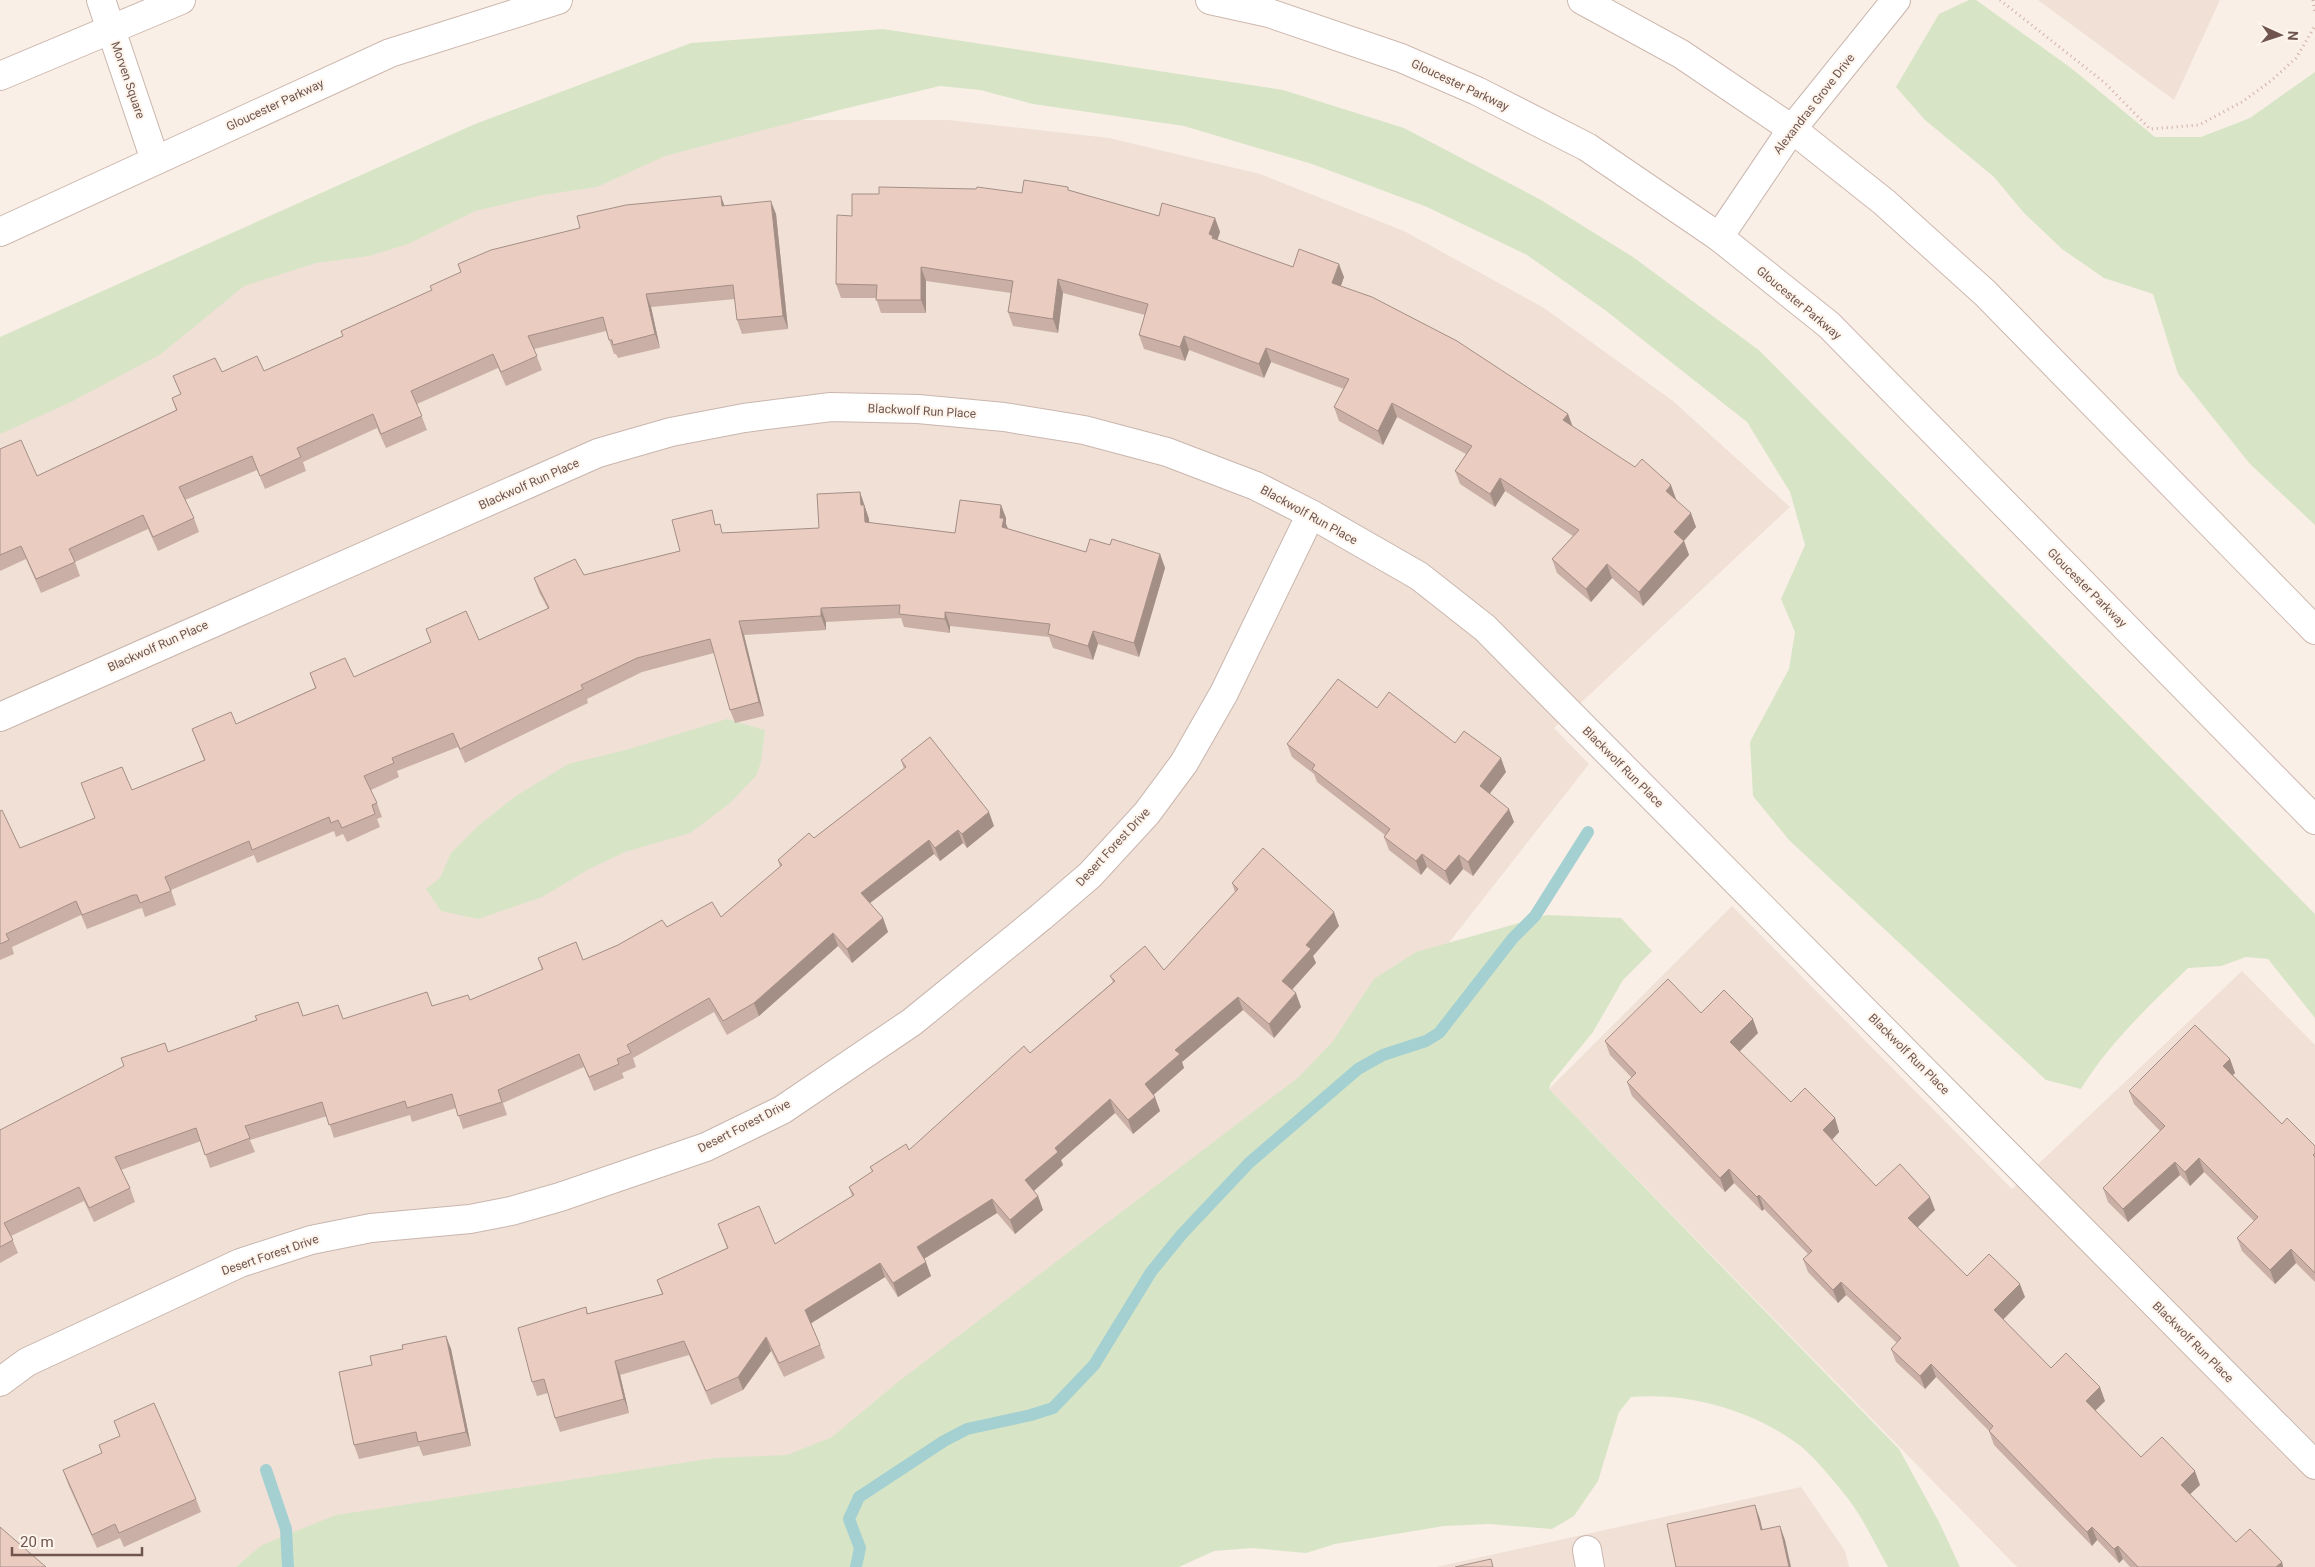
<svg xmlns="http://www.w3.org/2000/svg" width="2315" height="1567" font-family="Roboto,sans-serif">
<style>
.residential{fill:#f0e0d6}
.green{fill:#d7e5c6}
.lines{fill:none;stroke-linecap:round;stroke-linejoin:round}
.stream{stroke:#a5d0d1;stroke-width:12}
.minor-casing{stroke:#c9b6ae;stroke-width:30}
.secondary-casing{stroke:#ceb8af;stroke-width:30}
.path{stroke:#d0afa5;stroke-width:3;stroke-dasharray:1 4;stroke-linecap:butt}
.minor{stroke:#fff;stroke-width:28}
.secondary{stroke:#fff;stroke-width:28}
.wall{fill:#caafa6}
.shaded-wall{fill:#a48f87}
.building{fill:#ebccc1;stroke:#a48f87}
.labels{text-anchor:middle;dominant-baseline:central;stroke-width:4;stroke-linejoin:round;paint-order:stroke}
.street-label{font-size:12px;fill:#6f554e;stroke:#fdf4ec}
</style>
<rect width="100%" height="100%" fill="#f9efe6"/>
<path class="residential" d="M2038,0H2220L2174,100Z
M786,120H948L1109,138L1260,174L1404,231L1544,308L1673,401L1790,507L1554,728L1589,764L1396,1010L822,1479L332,1567H0V392L354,235Z
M1732,906L2012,1189L2242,971L2315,1045V1567H2017L1549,1089Z
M1801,1487L1845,1551L1849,1567H1436Z"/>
<path class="green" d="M1969,0H1976L2071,68L2155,137H2201L2250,118L2315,72V525L2250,464L2178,374L2153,294L2104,278L2062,249L2024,213L1994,177L1925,120L1896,87L1939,14Z
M883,29L1283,90L1404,128L1541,200L1633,257L1760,351L2315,914V1018L2268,959L2246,957L2221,966L2188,968C2149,1006 2109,1043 2081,1089L2046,1080L1789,840L1753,796L1750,742L1789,669L1795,632L1781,599L1805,545L1790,492L1747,422L1605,310L1527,255L1427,207L1312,164L1184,126L1033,104L980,90L940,86L843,109L665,156L597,187L542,195L475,211L408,244L369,256L316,263L244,286L161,354L71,402L0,434V337L475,124L691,43Z
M727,719L765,730L761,762L756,776L729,804L690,833L625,852L589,869L542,897L478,919L441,911L426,889L440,878L451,853L478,826L513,798L568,764L626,750Z
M1547,915L1621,918L1652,951L1623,980L1593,1032L1551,1083L1549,1089L1899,1449L1939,1522L1960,1567H1888C1876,1546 1866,1524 1852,1504C1843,1491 1811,1453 1799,1445C1753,1410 1688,1392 1631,1397L1619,1412L1598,1481L1574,1516L1552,1529L1489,1524L1444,1526L1335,1544L1306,1553L1252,1548L1214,1551L1179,1567H236L262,1545L336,1515L715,1458L787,1455L832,1437L898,1382L1299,1077L1333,1041L1374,979L1416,952Z"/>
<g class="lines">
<path class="stream" d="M266,1470L286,1529L288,1567
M856,1567L860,1548L849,1519L859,1497L944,1441L967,1429L1031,1415L1053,1408L1094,1365L1151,1272L1182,1234L1249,1163L1358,1069L1383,1055L1426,1041L1439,1033L1513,938L1535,916L1588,832"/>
<g class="minor-casing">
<path id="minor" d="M101,0L155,160
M1719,237L1792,129L1896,0
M0,717L598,453L671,432L744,418L831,407L918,409L1004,417L1084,430L1167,452L1256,486L1311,514L1419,576L1485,628L2315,1465
M0,1382L27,1362L240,1263L311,1240L371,1228L470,1219L511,1211L560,1197L706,1147L782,1110L912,1022L1041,917L1090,875L1147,813L1184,763L1224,693L1311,514
M1587,1550L1590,1567"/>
</g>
<g class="secondary-casing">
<path id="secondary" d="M1210,0L1269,13L1401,58L1477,91L1587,147L1719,237L1829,325L2315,820
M1582,0L1681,54L1792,129L1884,202L1985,293L2315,630
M0,76L181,0
M0,232L390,53L558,0"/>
</g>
<path class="path" d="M2000,0L2105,83L2150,129L2199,125L2242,102L2272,80L2296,58L2315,26
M2313,0L2315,14"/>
<use href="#minor" class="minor"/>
<use href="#secondary" class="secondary"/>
</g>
<path class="wall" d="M1069,190L1159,216L1215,218L1220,232L1217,240L1293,267L1344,277L1341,286L1568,414L1573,427L1676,499L1696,527L1684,541L1689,555L1643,606L1612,578L1591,602L1557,573L1552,559L1573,536L1505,491L1495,507L1460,484L1455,471L1466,454L1397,417L1383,445L1339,421L1334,407L1344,389L1271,362L1264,378L1189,350L1185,361L1144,349L1139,335L1145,315L1063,293L1058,333L1013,326L1008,312L1011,293L926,281V313H881L876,298H841L836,284L852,216L879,194L1022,193Z
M724,206L776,214L788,329L742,334L737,320L735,299L651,307L660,348L618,358L616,354H614L606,331L534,349L542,370L506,386L498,368L417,404L427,430L386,448L377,428L303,462L306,471L265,489L257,470L185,500L194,518L199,532L158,551L148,529L75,562L80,576L41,593L26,559L0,571V449L37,476L176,410L172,398L181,395L173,376L222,372L264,371L343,336L341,331L432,290L461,272L458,264Z
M860,492L869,519V523L955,533L1001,505L1006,518V524L1008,529L1086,552L1110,545L1160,554L1165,568L1139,657L1098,644L1093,660L1053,648L1049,637L950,626V633L904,627L901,618L826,622V630L744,635L764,716L735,723L730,710L714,653L642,672L587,699L588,703L465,763L458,747L397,771L399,777L371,790L377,803L382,817L377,819L380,827L347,842L343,834L336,837L334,831L257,863L254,855L171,890L176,905L145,917L142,908L138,909L87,929L81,915L12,947L14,954L0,960V811L20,848L94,818L132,790L204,760L192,729L236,724L315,688L310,673L354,677L431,642L426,629L479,640L548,609L539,592L534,578L584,575L680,551L717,525L722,533L819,528Z
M1377,708L1455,743L1506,772L1489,794L1514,822L1473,876L1463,869L1450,885L1427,867L1421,875L1389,850L1384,837L1385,835L1317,782L1314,774L1292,757L1287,744Z
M901,760L994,826L967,848L963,843L940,861L934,854L870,903L883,918L888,932L852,963L838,946L759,1016L727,1035L714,1012L633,1058L636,1067L622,1073L624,1078L594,1091L584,1067L503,1103L507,1115L463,1129L456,1108L412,1122L410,1115L334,1138L327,1116L250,1140L255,1152L210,1168L201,1141L121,1170L130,1188L135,1202L94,1222L84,1201L11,1236L18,1253L0,1263V1130L168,1052L257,1020L298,1002L303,1016L343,1019L470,1000L542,970L538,958L583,960L667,927L721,917L780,867L778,860L814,838L904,769Z
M1232,883L1339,926L1313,956L1316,963L1292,990L1301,1007L1274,1038L1243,1010L1182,1062L1184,1068L1153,1095L1160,1111L1133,1134L1115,1113L1061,1160L1063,1165L1034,1191L1038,1196L1043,1210L1015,1234L997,1213L924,1259L931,1276L898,1297L885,1277L811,1323L820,1345L825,1358L784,1377L771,1351L743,1390L711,1405L689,1355L620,1375L629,1413L560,1432L555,1418L548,1393L537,1396L532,1382L586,1307L588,1314L662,1294L657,1280L727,1248L718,1224L775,1244L852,1196L849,1187L872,1172L870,1167L909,1150L1030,1053L1113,982L1110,976L1164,970L1235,892Z
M1701,1013L1758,1033L1739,1052L1791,1102L1835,1118L1839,1132L1832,1140L1876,1186L1935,1210L1917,1227L1967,1276L2025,1297L2003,1319L2051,1368L2105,1401L2095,1410L2141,1457L2200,1485L2190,1494L2236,1542L2282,1562L2283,1567H2130L2123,1559L2119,1563L2097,1540L2092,1546L1994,1445L1989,1431L1936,1377L1925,1389L1896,1362L1891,1349L1897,1343L1846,1295L1838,1303L1808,1272L1803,1259L1808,1254L1764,1209L1762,1211L1734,1183L1725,1192L1632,1096L1627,1082L1632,1078L1610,1055L1605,1041Z
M2230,1059L2235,1073L2233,1075L2282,1124L2315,1146V1282L2296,1263L2275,1284L2242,1251L2237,1238L2254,1221L2204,1172L2190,1186L2180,1175L2128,1222L2108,1202L2103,1188L2160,1131L2134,1104L2129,1091Z
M446,1336L451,1349L471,1446L423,1456L419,1446L359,1459L354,1445L372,1365L403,1349Z
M99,1445L196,1499L201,1512L124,1547L120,1538L97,1548L68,1484L63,1470L102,1453Z"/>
<path class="shaded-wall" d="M721,196L726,210L722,206Z
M771,201L776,214L788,329L783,316Z
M1215,218L1220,232L1216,244L1209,234Z
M1339,264L1344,277L1337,296L1332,283Z
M921,267L926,281V313L921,300Z
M1058,279L1063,293L1058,333L1053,319Z
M646,294L651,307L660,348L655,334Z
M1184,336L1189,350L1185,361L1180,347Z
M1266,348L1271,362L1264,378L1259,364Z
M1392,403L1397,417L1383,445L1378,431Z
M1568,414L1573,428L1563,420Z
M1500,478L1505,491L1495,507L1490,494Z
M1671,485L1676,499L1671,505L1666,491Z
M860,492L869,519L870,536L865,522L861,505Z
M1001,505L1006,518V524L1009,531L1002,527L1000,518Z
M1691,513L1696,527L1679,546L1674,532Z
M1684,541L1689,555L1643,606L1639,592Z
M1160,554L1165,568L1139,657L1134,643Z
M1607,564L1612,578L1591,602L1586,589Z
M821,608L826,622V630L821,616Z
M945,612L950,626V633L945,619Z
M739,621L744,635L764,716L759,702Z
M1093,631L1098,644L1093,660L1088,646Z
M1501,758L1506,772L1485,800L1480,786Z
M1509,809L1514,822L1473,876L1468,862Z
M989,812L994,826L967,848L962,834Z
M958,830L963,843L940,861L935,848Z
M929,840L934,854L866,906L861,893Z
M1422,854L1427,867L1421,875L1416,861Z
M1459,855L1463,869L1450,885L1445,871Z
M1334,912L1339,926L1313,956L1316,963L1287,995L1282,981L1306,945Z
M883,918L888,932L852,963L847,949Z
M833,933L838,946L759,1016L754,1003Z
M1296,993L1301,1007L1274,1038L1269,1024Z
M1238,997L1243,1010L1182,1062L1184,1068L1150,1098L1145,1084L1175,1050Z
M1753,1019L1758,1033L1735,1056L1730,1042Z
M2230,1059L2235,1073L2228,1079L2223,1066Z
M1155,1097L1160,1111L1133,1134L1128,1120Z
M1110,1099L1115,1113L1061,1160L1063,1165L1030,1194L1025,1180L1055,1148Z
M1835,1118L1839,1132L1828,1144L1823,1130Z
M2199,1158L2204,1172L2190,1186L2185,1172Z
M2175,1162L2180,1175L2128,1222L2123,1209Z
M1729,1169L1734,1183L1725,1192L1720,1178Z
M1759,1195L1764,1209L1762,1211L1757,1197Z
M1038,1196L1043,1210L1015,1234L1010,1220Z
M1930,1197L1935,1210L1913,1232L1908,1218Z
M992,1199L997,1213L922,1260L917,1247Z
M2291,1249L2296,1263L2275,1284L2270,1270Z
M926,1262L931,1276L898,1297L893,1283Z
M880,1263L885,1277L810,1324L805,1310Z
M1841,1282L1846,1295L1838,1303L1833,1290Z
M2020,1284L2025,1297L1999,1324L1994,1310Z
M446,1336L451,1349L471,1446L466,1432Z
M766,1337L771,1351L743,1390L738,1377Z
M615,1361L620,1375L629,1413L624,1399Z
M1931,1364L1936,1377L1925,1389L1920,1376Z
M2100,1387L2105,1401L2091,1415L2086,1401Z
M2195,1471L2200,1485L2186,1498L2181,1485Z
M1755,1505L1760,1519L1766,1544L1761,1530Z
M1780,1526L1785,1540L1791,1567H1789Z
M2092,1527L2097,1540L2092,1546L2087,1532Z
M2118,1546L2123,1559L2119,1563L2114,1549Z
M2282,1562L2283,1567H2276Z"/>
<path class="building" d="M1024,180L1068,187V190L1159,216L1162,203L1215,218L1209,234L1213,236L1212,238L1293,267L1299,249L1339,264L1332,283L1372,297L1457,341L1568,414L1563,420L1635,467L1642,459L1671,485L1666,491L1691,513L1674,532L1684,541L1639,592L1607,564L1586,589L1552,559L1579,530L1500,478L1490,494L1455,471L1472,446L1392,403L1378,431L1334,407L1349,379L1266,348L1259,364L1184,336L1180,347L1139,335L1148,304L1058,279L1053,319L1008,312L1013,281L921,267V300H876L877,285L836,284L837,215L852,216V194H879V187L976,189L977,187L1022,193Z
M721,196L722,206L771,201L783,316L737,320L733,285L646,294L655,334L613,345L612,340H609L603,317L528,336L537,356L501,372L493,354L411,391L422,416L381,434L373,414L297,448L301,457L260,476L252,456L179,487L194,518L153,537L143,515L69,549L75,562L36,579L21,546L0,555V449L21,440L37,476L177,410L172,398L181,394L173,376L215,358L222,372L257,356L264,371L343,336L341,331L432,290L430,286L461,272L458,264L491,250L580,228L577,216L626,205Z
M860,492L861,505H864L865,522L955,533L960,500L1001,505L1000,518H1004L1002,527L1086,552L1090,539L1110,545L1112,539L1160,554L1134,643L1093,631L1088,646L1048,634L1050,624L945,612V619L899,614L900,605L821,608V616L739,621L759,702L730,710L710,639L637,658L581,685L583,689L460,749L453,733L392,758L394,763L364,776L377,803L372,805L375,814L342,828L338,820L331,823L329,817L252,850L249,841L165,877L171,891L140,903L137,895H133L82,915L76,901L6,934L9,940L0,944V811L2,810L20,848L95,818L81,783L122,767L132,790L205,760L192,729L231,712L236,724L316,688L310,673L345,658L354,677L431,642L426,629L466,611L479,640L549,608L534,578L575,559L584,575L680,551L672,520L712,510L715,525L720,524L722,533L819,528L817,494Z
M1338,679L1377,708L1389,692L1455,743L1464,731L1501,758L1480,786L1509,809L1468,862L1459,855L1445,871L1422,854L1416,861L1384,837L1390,829L1312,769L1315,765L1287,744Z
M930,737L989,812L962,834L958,830L935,848L929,840L861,893L883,918L847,949L833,933L754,1003L723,1021L709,998L627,1045L631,1053L617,1059L619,1064L589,1077L579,1054L498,1090L502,1102L458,1116L452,1094L407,1108L405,1101L329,1125L322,1102L245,1126L250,1138L205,1155L196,1128L115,1157L130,1188L89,1208L79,1187L4,1223L13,1240L0,1247V1130L124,1066L121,1058L165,1043L168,1052L257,1020L255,1016L298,1002L303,1016L338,1005L343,1019L427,992L432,1006L468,995L470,1000L543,969L538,958L576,942L583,960L618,945L662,920L667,927L712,902L721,917L782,865L778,860L809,833L814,838L906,767L901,760Z
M1263,848L1334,912L1306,945L1311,949L1282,981L1296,993L1269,1024L1238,997L1175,1050L1180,1054L1145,1084L1155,1097L1128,1120L1110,1099L1055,1148L1058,1152L1025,1180L1038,1196L1010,1220L992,1199L917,1247L926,1262L893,1283L880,1263L805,1310L820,1345L779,1363L766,1337L738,1377L706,1391L684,1341L615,1361L624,1399L555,1418L544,1379L532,1382L518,1328L586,1307L587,1314L663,1294L657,1280L728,1248L718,1224L759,1206L775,1244L854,1195L849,1187L873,1171L870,1167L906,1144L909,1150L1024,1046L1030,1053L1115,981L1110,976L1145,946L1164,970L1238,889L1232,883Z
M1668,979L1701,1013L1724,990L1753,1019L1730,1042L1791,1102L1805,1088L1835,1118L1823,1130L1876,1186L1900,1164L1930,1197L1908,1218L1967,1276L1989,1254L2020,1284L1994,1310L2051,1368L2066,1353L2100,1387L2086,1401L2141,1457L2162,1437L2195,1471L2181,1485L2236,1542L2250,1529L2282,1562L2276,1567H2138L2118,1546L2114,1549L2092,1527L2087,1532L1989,1431L1993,1426L1931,1364L1920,1376L1891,1349L1901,1338L1841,1282L1833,1290L1803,1259L1812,1251L1759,1195L1757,1197L1729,1169L1720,1178L1627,1082L1636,1073L1605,1041Z
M2195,1025L2230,1059L2223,1066L2282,1124L2287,1118L2315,1146V1153L2313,1155L2315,1157V1273L2291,1249L2270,1270L2237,1238L2258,1217L2199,1158L2185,1172L2175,1162L2123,1209L2103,1188L2165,1126L2129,1091Z
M446,1336L466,1432L418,1442L416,1432L354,1445L339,1372L372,1365L370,1356L403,1349L402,1345Z
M154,1403L196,1499L119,1533L115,1524L92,1535L63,1470L102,1453L99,1445L120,1436L114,1421Z
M1755,1505L1761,1530L1780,1526L1789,1567H1676L1667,1524Z
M0,1527L46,1567H0Z
M1491,1559L1493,1567H1455Z"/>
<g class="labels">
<g class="street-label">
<text transform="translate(128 80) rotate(71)">Morven Square</text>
<text transform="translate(1460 85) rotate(25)">Gloucester Parkway</text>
<text transform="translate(1814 104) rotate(-52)">Alexandras Grove Drive</text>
<text transform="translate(275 105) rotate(-25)">Gloucester Parkway</text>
<text transform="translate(1799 303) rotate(40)">Gloucester Parkway</text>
<text transform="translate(922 411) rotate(3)">Blackwolf Run Place</text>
<text transform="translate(529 484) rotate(-24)">Blackwolf Run Place</text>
<text transform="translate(1309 515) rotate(29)">Blackwolf Run Place</text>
<text transform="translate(2087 588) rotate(45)">Gloucester Parkway</text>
<text transform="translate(158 646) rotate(-24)">Blackwolf Run Place</text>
<text transform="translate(1623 767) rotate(45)">Blackwolf Run Place</text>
<text transform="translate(1113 847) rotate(-47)">Desert Forest Drive</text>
<text transform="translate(1909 1054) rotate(45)">Blackwolf Run Place</text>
<text transform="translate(744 1126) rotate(-27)">Desert Forest Drive</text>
<text transform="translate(270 1255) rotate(-19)">Desert Forest Drive</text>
<text transform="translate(2193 1342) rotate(45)">Blackwolf Run Place</text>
</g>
</g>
<g transform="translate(2280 35) rotate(93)" stroke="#fdf4ec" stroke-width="4" paint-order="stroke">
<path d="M0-4L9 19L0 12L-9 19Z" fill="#6f554e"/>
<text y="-8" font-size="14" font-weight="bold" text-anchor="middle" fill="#6f554e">N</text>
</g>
<path d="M12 1547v8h130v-8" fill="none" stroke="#6f554e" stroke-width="2.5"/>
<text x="20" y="1547" font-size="15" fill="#6f554e" stroke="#fdf4ec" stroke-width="4" paint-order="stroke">20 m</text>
</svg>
